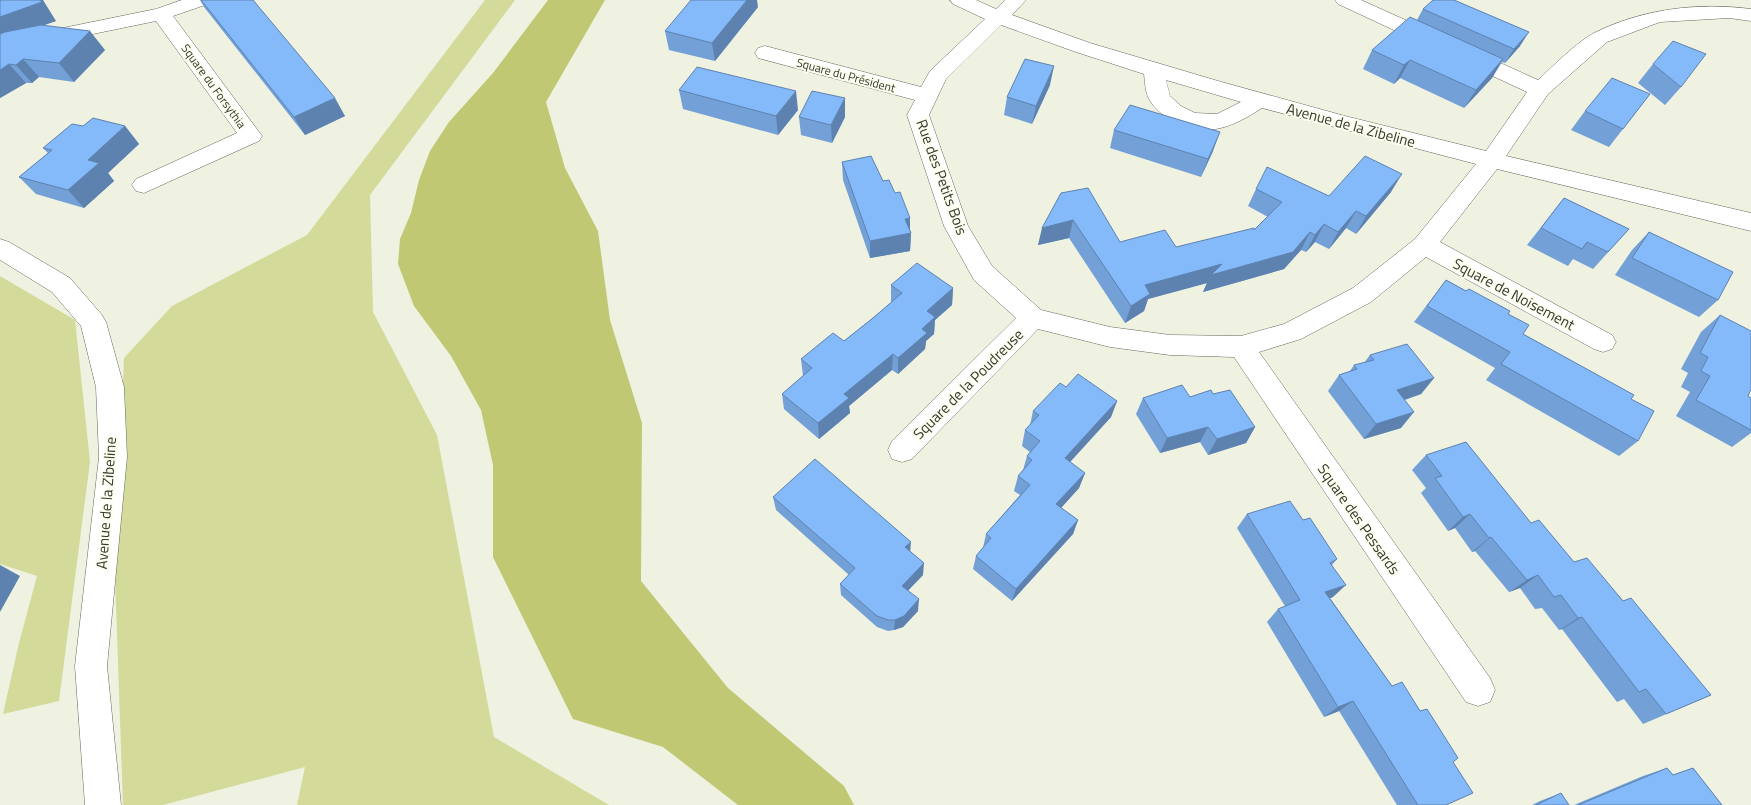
<svg xmlns="http://www.w3.org/2000/svg" width="1751" height="805" font-family="'Titillium Web',sans-serif">
<style>
.green{fill:#d3da9a}
.water{fill:#c0c874}
.lines{fill:none;stroke-linecap:round;stroke-linejoin:round}
.minor-casing{stroke:#67695b;stroke-width:1}
.minor{fill:#fff;fill-rule:evenodd}
.wall{fill:#72a0d7}
.shaded-wall{fill:#5d82af}
.building{fill:#85bafa;stroke:#5d82af}
.labels{text-anchor:middle;dominant-baseline:central;stroke-width:4;stroke-linejoin:round;paint-order:stroke}
.far-street-label{font-size:12px;fill:#363731;stroke:#fcfeee}
.street-label{font-size:15px;fill:#363731;stroke:#fcfeee}
</style>
<rect width="100%" height="100%" fill="#eff1e1"/>
<path class="green" d="M485,0H515L370,195L373,312L437,435L494,737L609,805H297L305,767L163,805H123L115,577L124,358L172,306L307,235Z
M0,276L75,320L90,462L59,701L3,714L19,643L37,576L0,564Z"/>
<path class="water" d="M548,0H605L546,102L565,168L598,231L610,320L642,423L641,581L728,688L844,786L854,805H738L663,747L573,719L493,557V465L481,410L451,356L414,306L398,264L400,239L411,213L419,180L430,151L449,122L493,73Z"/>
<g class="lines">
<g class="minor-casing">
<path id="minor" d="M182,0H211L208,4L173,16L262,136L259,141L144,193L136,191L132,185L136,179L237,133L156,21L20,49L0,58V43L14,38L156,9Z
M950,0H976L996,9L1005,0H1026L1012,15L1090,43L1218,81L1345,116L1486,151L1527,92L1338,4L1335,0H1361L1538,80C1552,67 1578,41 1594,33C1642,9 1698,2 1751,9V21L1729,18L1660,22L1607,42L1548,94L1506,156L1751,213V231L1497,169L1440,242L1612,335L1616,342L1612,349L1603,352L1594,349L1426,257L1371,302L1301,339L1259,352L1490,678L1495,690L1490,702L1478,706L1466,702L1234,357L1170,355L1110,347L1038,329L912,459L902,462L892,459L888,450L892,441L1016,318L974,280L944,226L907,115L915,100L758,58L755,53L758,48L765,46L921,87L930,71L985,19L953,4ZM1001,25L1076,52L1144,74C1145,81 1145,90 1148,97C1159,120 1192,132 1216,129C1233,126 1248,117 1262,108L1476,164L1415,239L1353,288L1284,324L1241,336L1170,335L1110,327L1041,310L992,266L968,226L929,115L946,79ZM1166,80L1241,102L1217,114L1195,113L1181,106L1170,96Z
M0,239L9,242L70,278L102,315L106,322L124,387L127,457L107,666L121,805H85L75,666L99,457L96,387L81,326L52,292L0,260Z"/>
</g>
<use href="#minor" class="minor"/>
</g>
<path class="wall" d="M0,0L56,21L43,25L105,50L74,82L39,77L32,83H26L0,98Z
M200,0H253L345,116L305,135L204,7Z
M758,7L715,61L669,50L665,31Z
M1423,9L1520,46L1505,63L1502,62L1492,78L1464,108L1400,78L1394,84L1363,69L1372,50L1417,20Z
M1653,64L1681,87L1665,105L1638,83Z
M1050,85L1032,124L1004,115L1007,97Z
M679,90L798,110L778,135L683,109Z
M1650,94L1609,147L1571,130L1585,111Z
M845,98V117L832,143L801,135L799,117Z
M83,126H125L139,144L108,173L114,181L84,208L36,194L19,177L48,153L43,148Z
M1114,130L1213,151L1201,177L1110,148Z
M842,162L883,181L895,193L910,218V230L911,233L910,251L870,258L843,180Z
M1256,189L1329,196L1391,192L1356,234L1346,228L1329,249L1315,242L1306,252L1301,250L1284,269L1203,292L1207,283L1148,299L1144,311L1125,323L1069,238L1038,245L1061,193L1120,242L1176,247L1254,230L1268,217L1248,206Z
M1564,198L1629,229L1593,269L1573,259L1568,266L1527,245Z
M1649,232L1718,300L1699,317L1615,275L1632,250Z
M1446,280L1508,314L1523,334L1631,399L1638,441L1619,456L1486,380L1495,368L1414,322Z
M891,285L953,288L952,305L935,320L934,334L926,341L925,349L898,374L892,370L849,406L850,413L819,439L784,409L782,394L803,376L801,359L844,341L891,303Z
M1720,315L1748,396L1751,398V433L1732,447L1676,416L1690,392L1681,387L1688,373L1681,369L1701,332Z
M1370,355L1434,378L1421,394L1405,400L1401,428L1364,439L1328,391L1339,375L1350,371L1354,365L1364,363Z
M1066,387L1117,401L1111,417L1070,462L1085,473L1079,488L1061,508L1078,520L1073,534L1012,601L973,569L976,556L983,548L986,534L1020,495L1014,491L1018,476L1023,470L1027,456L1030,452L1022,446L1025,430L1030,425L1033,411Z
M1213,394L1255,427L1246,443L1208,455L1200,442L1160,453L1136,414L1143,398L1190,397Z
M1426,455L1531,523L1574,562L1623,601L1711,695L1643,724L1624,699L1617,702L1562,629L1559,630L1542,608L1535,609L1520,588L1509,592L1475,551L1472,552L1455,528L1448,531L1421,493L1426,488L1412,470Z
M773,497L910,551L923,575L908,590L918,611L903,627L894,630L888,631L877,627L841,595L840,584L849,575L776,510Z
M1247,514L1303,520L1337,559L1332,565L1333,597L1330,598L1392,686L1453,762L1447,805H1397L1339,711L1324,717L1267,622L1278,609L1285,606L1237,528Z
M1667,768L1673,775L1693,768L1722,805H1574L1643,776Z
M1561,793L1569,805H1532L1540,801Z"/>
<path class="shaded-wall" d="M40,0H43L56,21L0,41V17Z
M747,0H757L758,7L715,61L712,43Z
M90,31L105,50L74,82L59,63Z
M1529,32L1520,46L1505,63L1514,49Z
M23,59L39,77L32,83L16,65Z
M1503,59L1492,78L1464,108L1476,90Z
M1410,60L1400,78L1394,84L1404,65Z
M9,64L26,83L0,98V70Z
M1054,66L1050,85L1032,124L1036,106Z
M796,91L798,110L778,135L776,116Z
M335,98L345,116L305,135L294,117Z
M845,98V117L832,143L831,125Z
M125,126L139,144L108,173L114,181L84,208L68,190L88,160Z
M1220,132L1213,151L1201,177L1208,159Z
M1402,174L1391,192L1356,234L1366,216Z
M1356,211L1346,228L1329,249L1338,232Z
M910,218V233H911L910,251L870,258V241L905,219Z
M1073,220L1069,238L1038,245L1042,228Z
M1324,224L1315,242L1306,252L1315,235Z
M1310,232L1301,250L1284,269L1203,292L1207,283L1148,299L1144,311L1125,323L1131,306L1145,285Z
M953,288L952,305L935,320L934,334L926,341L925,349L898,374V358L922,329L927,311Z
M893,354L892,370L849,406L850,413L819,439L818,423L844,394Z
M1434,378L1421,394L1385,406L1397,390Z
M1117,401L1111,417L1060,473L1065,458Z
M1414,412L1401,428L1364,439L1376,424Z
M1208,427L1200,442L1160,453L1167,438Z
M1255,427L1246,443L1208,455L1217,439Z
M1085,473L1079,488L1051,519L1056,504Z
M1470,514L1455,528L1448,531L1463,517Z
M1078,520L1073,534L1012,601L1016,589Z
M1491,537L1475,551L1472,552L1489,538Z
M911,542L910,554L905,547Z
M924,563L923,575L902,597V586Z
M0,565L20,576L0,612Z
M1538,575L1520,588L1509,592L1527,580Z
M1346,585L1333,597L1313,604L1325,592Z
M919,599L918,611L903,627L894,630L895,620Z
M1582,617L1562,629L1559,630L1578,618Z
M1353,701L1339,711L1324,717L1338,707Z"/>
<path class="building" d="M0,0H40L42,2L0,17Z
M201,0H253L335,98L294,117Z
M691,0H747L712,43L665,31Z
M1433,0H1454L1529,32L1514,49L1423,9Z
M1410,17L1503,59L1476,90L1410,60L1404,65L1372,50Z
M41,25L90,31L59,63L23,59L16,65L9,64L0,70V34L5,32Z
M1673,41L1706,54L1681,87L1653,64Z
M1025,59L1054,66L1036,106L1007,97Z
M697,67L796,91L776,116L679,90Z
M1612,78L1650,94L1623,129L1585,111Z
M812,91L845,98L831,125L799,117Z
M1130,105L1220,132L1208,159L1114,130Z
M93,118L125,126L88,160L99,163L68,190L19,177L52,150L43,148L72,124L83,126Z
M871,156L883,181L889,180L895,193L900,192L910,218L905,219L911,233L870,241L842,162Z
M1365,156L1402,174L1366,216L1356,211L1338,232L1324,224L1315,235L1310,232L1293,252L1211,275L1222,264L1145,285L1150,294L1131,306L1073,220L1042,228L1061,193L1088,188L1120,242L1165,230L1176,247L1254,228V230L1282,202L1256,189L1267,167L1329,196Z
M1564,198L1629,229L1608,252L1587,242L1582,249L1541,228Z
M1649,232L1733,272L1718,300L1632,258Z
M917,263L953,288L927,311L935,317L922,329L927,333L898,358L893,354L844,394L849,398L818,423L782,394L812,368L801,359L833,333L844,341L873,318L902,293L891,285Z
M1446,280L1466,291L1469,289L1510,311L1508,314L1529,325L1523,334L1634,395L1631,399L1654,411L1638,441L1501,364L1510,352L1427,306Z
M1720,315L1751,331V389L1748,396L1751,398V430L1696,400L1710,376L1701,371L1708,357L1700,353Z
M1407,344L1434,378L1397,390L1414,412L1376,424L1339,375L1357,369L1354,365L1374,360L1370,355Z
M1078,374L1117,401L1065,458L1085,473L1056,504L1078,520L1016,589L976,556L991,538L986,534L1030,485L1018,476L1032,460L1027,456L1040,441L1025,430L1039,415L1033,411L1060,383L1066,387Z
M1182,385L1190,397L1211,390L1213,394L1230,390L1255,427L1217,439L1208,427L1167,438L1143,398Z
M1466,442L1531,523L1539,520L1574,562L1587,558L1623,601L1631,598L1711,695L1666,714L1646,689L1639,692L1582,617L1578,618L1561,595L1554,597L1538,575L1527,580L1491,537L1489,538L1470,514L1463,517L1435,478L1442,476L1426,455Z
M815,459L911,542L905,547L924,563L902,586L919,599L904,616L895,620H888L877,616L840,584L855,568L773,497Z
M1290,501L1303,520L1310,518L1337,559L1330,563L1346,585L1325,592L1392,686L1402,682L1420,711L1427,709L1458,758L1453,762L1473,793L1446,805H1418L1353,701L1338,707L1278,609L1300,600L1247,514Z
M1667,768L1673,775L1693,768L1722,805H1578Z
M1561,793L1569,805H1536Z"/>
<g class="labels">
<g class="far-street-label">
<text transform="translate(846 75) rotate(15)">Square du Président</text>
<text transform="translate(214 86) rotate(54)">Square du Forsythia</text>
</g>
<g class="street-label">
<text transform="translate(1351 125) rotate(15)">Avenue de la Zibeline</text>
<text transform="translate(942 177) rotate(70)">Rue des Petits Bois</text>
<text transform="translate(1514 294) rotate(28)">Square de Noisement</text>
<text transform="translate(968 384) rotate(-45)">Square de la Poudreuse</text>
<text transform="translate(106 503) rotate(-86)">Avenue de la Zibeline</text>
<text transform="translate(1359 519) rotate(55)">Square des Pessards</text>
</g>
</g>
</svg>
